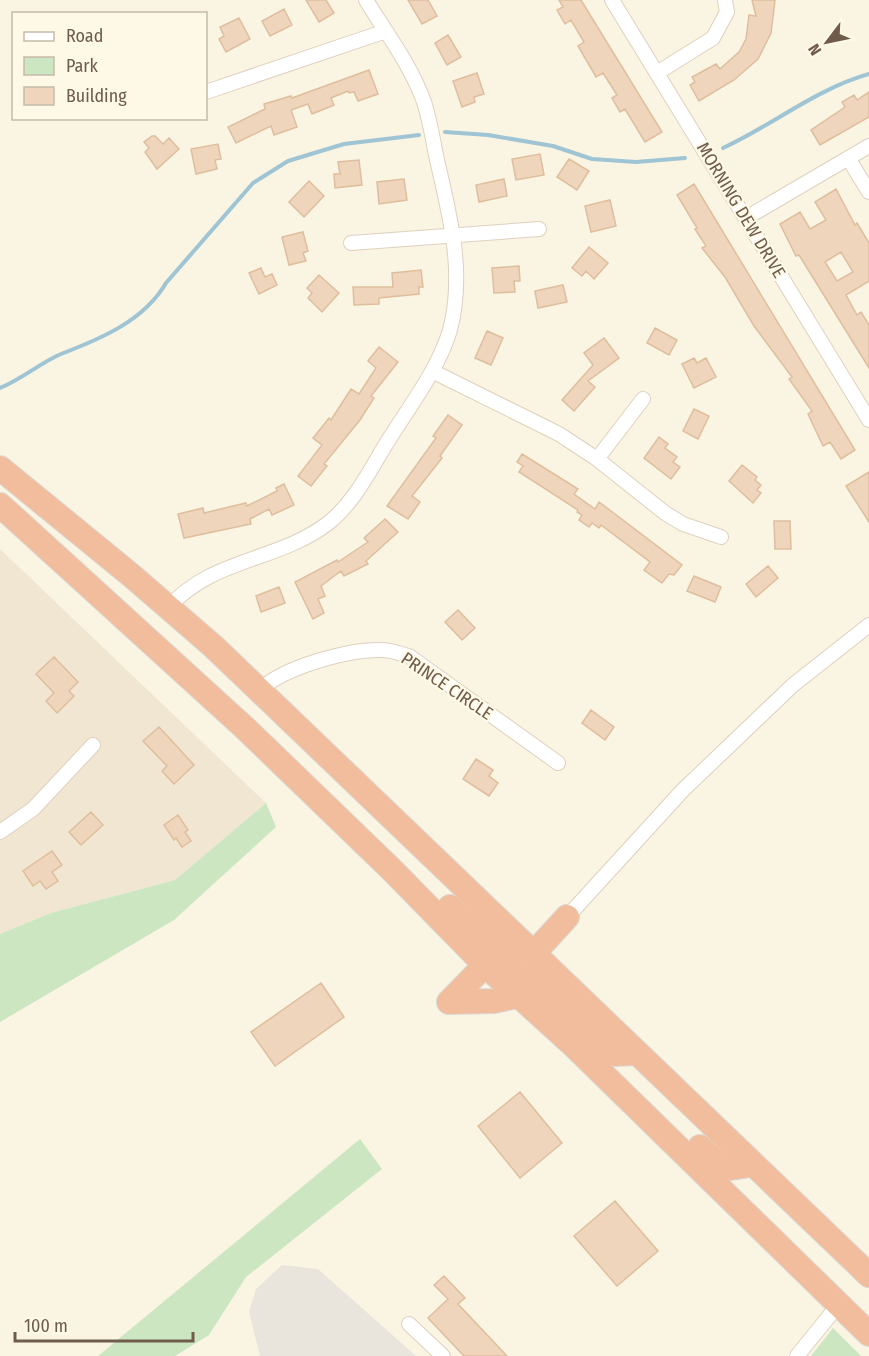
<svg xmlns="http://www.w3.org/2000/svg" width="869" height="1356" font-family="'Fira Sans Condensed',sans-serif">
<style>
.residential{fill:#f1e6d1}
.industrial{fill:#e9e4dc}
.green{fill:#cce6c1}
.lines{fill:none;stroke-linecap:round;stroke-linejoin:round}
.stream{stroke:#9fc4d3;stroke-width:4}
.building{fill:#eed5bb;stroke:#dfbe9d;stroke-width:1.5;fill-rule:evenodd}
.street-casing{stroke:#ded1be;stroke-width:16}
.highway-casing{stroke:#dcd8d4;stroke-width:26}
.street{stroke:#fff;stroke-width:14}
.highway{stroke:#f1bd9c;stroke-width:24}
.labels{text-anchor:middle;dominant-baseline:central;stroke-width:4.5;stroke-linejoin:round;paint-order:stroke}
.street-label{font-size:18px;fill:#6f5c4a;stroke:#fef8e7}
</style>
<rect width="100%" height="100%" fill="#faf4e2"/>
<path class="residential" d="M0,549L266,803L175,880L51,913L0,934Z"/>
<path class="industrial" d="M282,1265L318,1269L416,1356H260L249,1312L256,1289Z"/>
<path class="green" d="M266,803L276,827L174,920L0,1022V934L51,913L175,880Z
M360,1139L382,1169L246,1277L209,1335L175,1356H98Z
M833,1328L861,1356H811Z"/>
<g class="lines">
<path class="stream" d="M445,132L488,135L553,146L592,159L636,162L685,158
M723,148C773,125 816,89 869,74
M0,388C22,379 40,363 61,354C100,339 144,321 166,283L253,183L288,161L344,144L419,135"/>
</g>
<path class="building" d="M306,0H326L334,13L319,22Z
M408,0H428L437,16L422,24Z
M559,0H581L662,132L645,142L625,109L620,112L612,98L617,95L603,73L596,77L578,46L584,42L571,20L565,24L557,10L563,7Z
M752,0H775L771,33L758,59L734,80L699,101L690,85L695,82L692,77L716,64L720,69L739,52L746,39L749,15L756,16Z
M284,9L292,25L270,36L262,21Z
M239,18L250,39L226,52L219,39L224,36L220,27Z
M448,35L461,57L447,65L435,43Z
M369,70L378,94L358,101L354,92L349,93L348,91L331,98L334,105L312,114L308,104L291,110L297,127L274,135L271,126L236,143L228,127L265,109L264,104L291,96L292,98Z
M477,73L484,94L474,97L475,102L462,107L453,81Z
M869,92V117L820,145L811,130L845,107L842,102L854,95L857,100Z
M152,136H155L163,144L169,138L179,149L157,169L145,152L149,148L144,142Z
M218,144L221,159L215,160L217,169L196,174L191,149Z
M540,154L544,175L516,180L512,159Z
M569,159L589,171L577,190L557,177Z
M359,160L362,185L335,188L334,174H340L338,162Z
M404,179L407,200L379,204L377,182Z
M504,179L507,196L479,202L476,185Z
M309,181L324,196L304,217L289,202Z
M694,184L855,450L841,459L830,442L823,446L808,414L812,411L789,379L792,377L754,326L725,277L702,248L706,246L695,229L697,228L677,195Z
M836,189L855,225L857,223L869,243V281L846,295L857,315L861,312L869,325V368L799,255L796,256L780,224L800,212L810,229L826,220L815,202ZM841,252L853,272L837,281L825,262Z
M610,200L616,226L591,232L585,206Z
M303,232L308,251L303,253L306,261L289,265L282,237Z
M589,247L608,263L594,279L586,271L582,276L572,268Z
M519,266L520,281H514L515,292L494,293L492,268Z
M261,268L265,277L272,274L277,285L259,294L249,273Z
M421,270L423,287H419V294L379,298V304L354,305L353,287H393L392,273Z
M319,275L339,293L322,312L308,298L312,293L307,288Z
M563,285L567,302L538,308L535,291Z
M655,328L677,340L669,355L647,343Z
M487,331L503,338L491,365L475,358Z
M604,338L619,358L588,381L595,387L574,411L562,400L593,365L584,353Z
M379,347L398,362L371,396L374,398L360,420L324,464L327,466L311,486L298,476L322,445L313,438L329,418L331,420L351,389L359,394L376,368L368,361Z
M694,358L697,363L706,358L716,377L694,388L682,364Z
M694,409L709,416L698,439L683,431Z
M448,415L462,425L440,456L442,458L412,496L420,502L408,519L387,506L436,438L433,436Z
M659,437L668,444L665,448L677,457L673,462L680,467L671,479L644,458Z
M522,454L578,489L574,494L595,509L599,502L611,511L682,565L674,575L669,574L662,583L644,570L650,562L601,525L599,528L592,523L589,527L579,520L582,515L577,512L578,510L519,472L523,466L517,462Z
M742,465L757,477L755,480L761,485L757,490L761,493L753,503L729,481Z
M869,472V522L846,486Z
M284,484L294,505L272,515L269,509L250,519L251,524L184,538L178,514L203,508L204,513L246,503L247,506L277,491L276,488Z
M385,519L398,532L366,561L368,564L344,576L341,571L321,586L325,596L318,599L324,613L313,619L295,582L337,560L338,562L368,542L364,538Z
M774,521H790L791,549H775Z
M768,566L778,578L756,597L746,584Z
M694,576L721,587L715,602L687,591Z
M279,587L285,603L261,612L256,596Z
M458,610L475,628L462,640L445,622Z
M54,657L78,682L69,691L74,696L57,713L46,701L54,693L36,674Z
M591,710L614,727L605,740L582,723Z
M159,727L194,765L174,784L162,771L167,766L143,741Z
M476,759L493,770L489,776L498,783L489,796L463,779Z
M91,812L103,825L81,845L69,832Z
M178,815L188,830L185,832L191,841L182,847L176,838L174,840L164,825Z
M52,851L62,865L52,872L58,881L46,889L40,881L33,886L23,871Z
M321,983L344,1017L275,1066L251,1032Z
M520,1092L562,1143L520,1178L478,1126Z
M615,1201L658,1251L617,1286L574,1236Z
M444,1276L465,1298L458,1304L507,1356H464L428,1318L448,1299L434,1285Z"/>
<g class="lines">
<g class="street-casing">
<path id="street" d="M612,0L869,420
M657,73L713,38L727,12L725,0
M206,92L386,31
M848,158L869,192
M746,218L869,146
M351,243L539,229
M432,371L559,434L597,459L665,513L683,524L721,537
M597,459L643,399
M169,607C211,559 278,561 327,524C357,501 373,463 393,433C414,400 439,367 450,330C465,273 450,216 437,160C433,141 430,120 424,102C411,65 386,33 366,0
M260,690C284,667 349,649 382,650C392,650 400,654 409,656L558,763
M0,832L33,809L93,745
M567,917L683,790L793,685L869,625
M409,1324L443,1356
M797,1356L839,1304"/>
</g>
<g class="highway-casing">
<path id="highway" d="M0,468L132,576L214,647L869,1275
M0,505L246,729L393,871L485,965L571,1043L869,1334
M450,907L479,934L499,947L534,953L567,917
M449,1002L485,965L522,975L615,1054L635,1053
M449,1002L494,1001L521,995
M700,1147L724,1169L744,1166L749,1161"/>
</g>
<use href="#street" class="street"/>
<use href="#highway" class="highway"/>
</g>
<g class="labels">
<g class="street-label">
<text transform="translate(741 210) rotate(59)">MORNING DEW DRIVE</text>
<text transform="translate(447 686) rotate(34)">PRINCE CIRCLE</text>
</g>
</g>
<rect x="12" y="12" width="195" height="108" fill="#fef8e7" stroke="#c5baa8" stroke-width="1.5"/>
<rect x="24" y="32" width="30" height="9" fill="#ffffff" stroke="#c5baa8" stroke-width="1.5"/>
<text x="66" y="42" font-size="18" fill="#6f5c4a">Road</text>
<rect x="24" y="57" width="30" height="18" fill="#cce6c1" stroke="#c5baa8" stroke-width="1.5"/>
<text x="66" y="72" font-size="18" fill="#6f5c4a">Park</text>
<rect x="24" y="87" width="30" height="18" fill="#eed5bb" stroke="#c5baa8" stroke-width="1.5"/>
<text x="66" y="102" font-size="18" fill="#6f5c4a">Building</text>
<g transform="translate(827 42) rotate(238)" stroke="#fef8e7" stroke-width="4.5" paint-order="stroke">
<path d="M0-4.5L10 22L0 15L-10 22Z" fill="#6f5c4a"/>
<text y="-9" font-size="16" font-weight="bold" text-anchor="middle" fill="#6f5c4a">N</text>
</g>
<path d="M15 1332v9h178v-9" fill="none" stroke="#6f5c4a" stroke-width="3"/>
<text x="24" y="1332" font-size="18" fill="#6f5c4a" stroke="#fef8e7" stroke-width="4.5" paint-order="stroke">100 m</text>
</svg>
